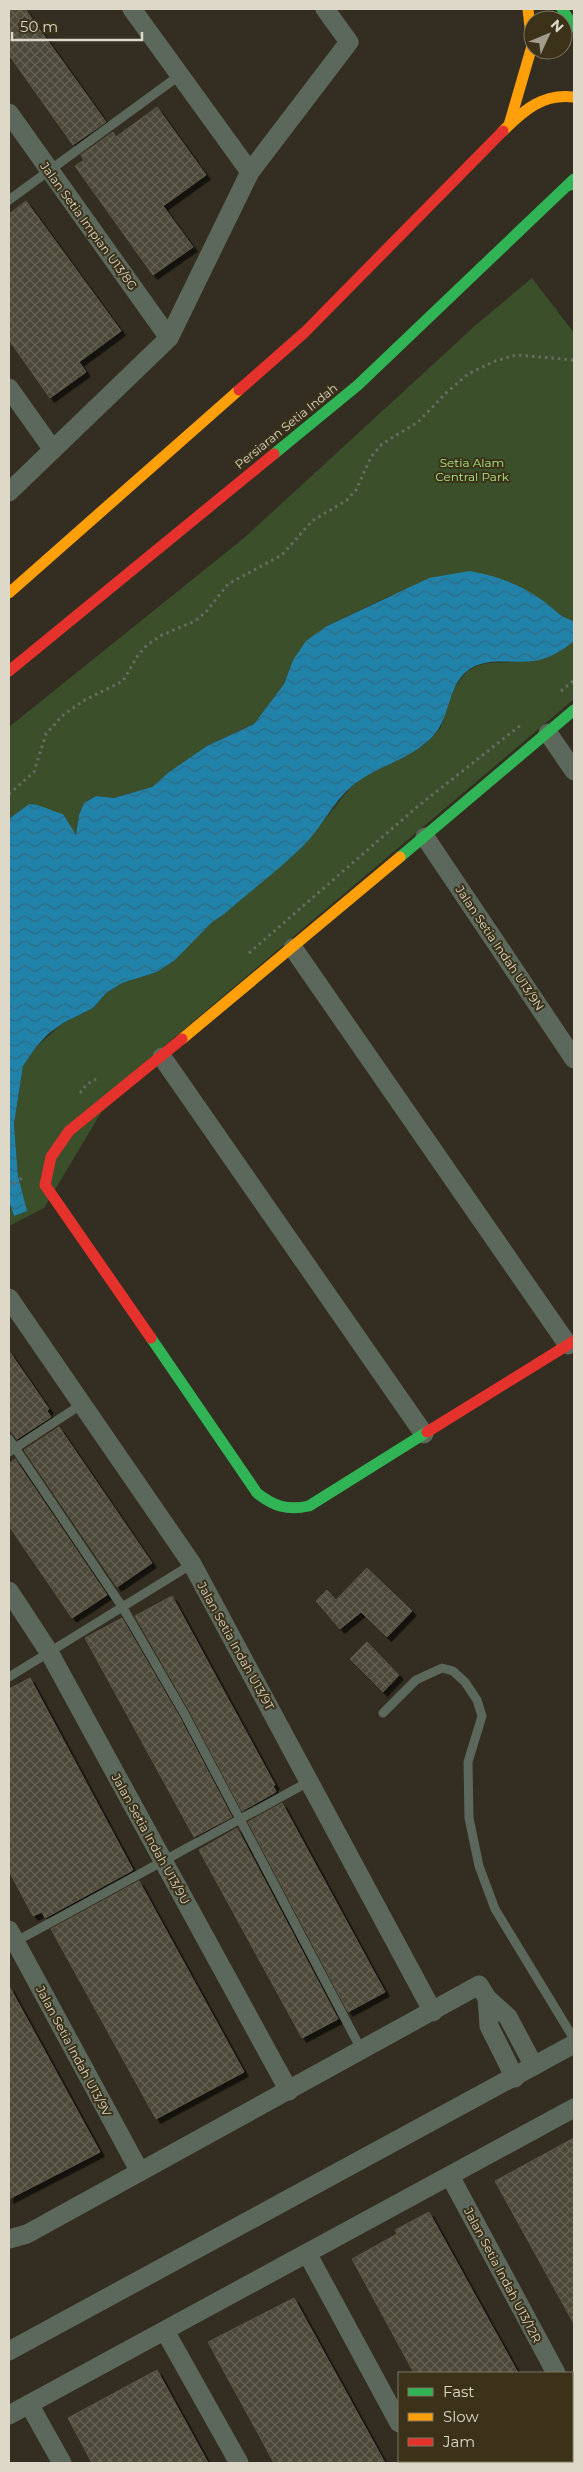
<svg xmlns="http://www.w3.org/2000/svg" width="583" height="2472" font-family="Montserrat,sans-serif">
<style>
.green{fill:#3b4f2b}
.water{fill:url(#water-waves)}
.building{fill:url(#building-cross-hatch);stroke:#5a564b;filter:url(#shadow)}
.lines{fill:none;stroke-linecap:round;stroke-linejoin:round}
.path{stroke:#666d62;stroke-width:3;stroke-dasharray:2.5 4;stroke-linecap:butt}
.lane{stroke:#5c685c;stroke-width:9}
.street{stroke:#5c685c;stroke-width:19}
.fast{stroke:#30b455;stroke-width:11}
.slow{stroke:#ff9f0a;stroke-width:11}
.jam{stroke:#e5322d;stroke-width:11}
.labels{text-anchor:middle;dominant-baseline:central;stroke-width:4;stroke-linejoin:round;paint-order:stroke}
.street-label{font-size:12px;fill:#ded8c9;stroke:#3b3219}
.park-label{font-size:12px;fill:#a8e684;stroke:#3b3219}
</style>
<defs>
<pattern id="water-waves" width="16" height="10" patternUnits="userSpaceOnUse" patternTransform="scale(1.25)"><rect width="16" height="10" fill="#2283aa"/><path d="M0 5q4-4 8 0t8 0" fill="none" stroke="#2e6c84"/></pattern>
<pattern id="building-cross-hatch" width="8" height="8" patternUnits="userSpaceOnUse" patternTransform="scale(1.25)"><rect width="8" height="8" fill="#4d4839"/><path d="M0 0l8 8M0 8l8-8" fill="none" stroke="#666254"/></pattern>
<filter id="shadow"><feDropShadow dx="4.5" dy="4.5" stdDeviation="0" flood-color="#0009"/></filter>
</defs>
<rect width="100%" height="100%" fill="#332e21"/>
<path class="green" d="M532,278L574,333V621L563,619L543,601L392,595L325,627L293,660L284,684L254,724L207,746L169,772L152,787L114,798L96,796L84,803L79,815L76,836L63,815L29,804L9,819V727L244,538L477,324Z
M574,641V699L117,1086L44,1208L9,1226V1201L14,1216L26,1211L18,1176L14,1124L23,1066L36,1047L63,1023L93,1008L106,993L122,983L157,972L175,960L200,932L285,861L321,824L350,788L361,778L424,745L441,727L450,694L467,671L476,666L488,663L534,661L544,658Z"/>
<path class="water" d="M470,571C497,576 520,584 542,600C554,608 560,618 574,621V641C563,650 548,659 534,661C512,664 485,656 467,671C446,689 451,718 432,737C410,760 376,766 352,786C332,803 322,827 304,845C279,870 250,891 224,914L211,923L175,960L157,972L122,983L106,993L93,1008L63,1023L48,1034L36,1047L23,1066L14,1124L18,1176L27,1211L14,1216L9,1201V819L29,804C43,805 50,811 63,814L76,835L79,815L84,803L96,796L114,798L152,787L169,772L207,746L254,724L284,684L293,660L306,641L325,627L429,578Z"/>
<path class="building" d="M9,9H25L106,122L73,145L9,55Z
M157,107L206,175L163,206L193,247L153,275L75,166L84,160L81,155L113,132L116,137Z
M26,201L121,331L79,362L86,372L50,398L9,340V214Z
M9,1351L49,1409L47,1411L51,1417L17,1439L9,1429Z
M59,1427L152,1563L117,1587L24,1450Z
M15,1459L107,1595L72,1618L9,1526V1464Z
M367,1568L412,1611L387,1637L361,1612L340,1629L316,1601L327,1590L336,1600Z
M172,1596L275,1785L273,1786L276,1792L242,1811L190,1712L135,1616Z
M122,1618L180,1718L232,1817L194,1837L85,1638Z
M367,1642L399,1675L383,1692L350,1659Z
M30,1678L133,1870L45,1918L42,1912L33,1916L9,1871V1689Z
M282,1803L385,1992L348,2012L248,1822Z
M237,1828L338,2019L302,2038L199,1850Z
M139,1881L244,2072L156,2119L51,1929Z
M9,1986L100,2152L9,2199Z
M574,2138V2324L495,2181Z
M429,2212L518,2373H414L352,2259L397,2234L395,2230Z
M294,2298L385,2463H274L208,2342Z
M157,2370L208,2463H92L68,2418Z"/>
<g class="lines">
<path class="path" d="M561,691L574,680
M9,794L34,772L46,734L62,716L83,701L123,681L138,655L147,645L162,635L195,621L206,612L228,584L282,555L312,521L347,500L356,490L371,457L382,444L418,422L446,393L468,374L495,361L517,355L574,360
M249,953L417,807L522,724
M80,1093L86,1085L96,1079
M9,1187L25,1176"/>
<path class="lane" d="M9,200L180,75
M9,1439L123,1608L185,1715L362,2051
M9,1452L82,1404
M9,1677L192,1564
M383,1713L416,1680L442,1668L453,1671L465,1682L477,1700L482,1716L468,1762L469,1818L479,1866L495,1909L574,2039
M13,1943L310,1781
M572,2419L574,2418
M492,2463L496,2461"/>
<path class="street" d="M132,9L250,172
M9,113L169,338
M9,388L53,450
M9,492L169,338L250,172L349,42L325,9
M548,733L574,771
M425,837L574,1059
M293,948L568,1345
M162,1057L424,1434
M9,1298L192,1564L433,2012
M9,1591L49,1652L289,2091
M9,1930L140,2172
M487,1998L489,2026L515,2078
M450,2176L556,2373
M9,2239L27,2234L479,1985L487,1998L508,2017L534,2066
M307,2253L399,2423
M165,2331L239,2463
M9,2351L574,2044
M572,2403L574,2407
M29,2404L62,2463
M9,2415L574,2108
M420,2461L421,2463"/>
<path class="fast" d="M562,9L574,27
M567,186L574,184
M274,454L358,385L574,179
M400,857L574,710
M151,1338L257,1493C274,1506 287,1511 309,1506L427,1432"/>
<path class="slow" d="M509,125L532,46L528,9
M503,131C524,110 543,93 574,97
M9,593L239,390
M182,1039L400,857"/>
<path class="jam" d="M239,390L305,332L503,131
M9,671L274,454
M151,1338L45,1185L51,1157L69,1131L182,1039
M427,1432L574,1341"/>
</g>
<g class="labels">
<g class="street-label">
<text transform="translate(89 226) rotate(54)">Jalan Setia Impian U13/8G</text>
<text transform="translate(286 426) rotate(-39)">Persiaran Setia Indah</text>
<text transform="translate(500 948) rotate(56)">Jalan Setia Indah U13/9N</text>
<text transform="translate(236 1646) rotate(61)">Jalan Setia Indah U13/9T</text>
<text transform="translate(151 1839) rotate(61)">Jalan Setia Indah U13/9U</text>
<text transform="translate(74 2051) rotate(62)">Jalan Setia Indah U13/9V</text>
<text transform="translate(503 2275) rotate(62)">Jalan Setia Indah U13/12R</text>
</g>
<g class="park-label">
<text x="472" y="462">Setia Alam<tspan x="472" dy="14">Central Park</tspan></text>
</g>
</g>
<rect width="583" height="2472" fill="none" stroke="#ded8c9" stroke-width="20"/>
<rect x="398" y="2372" width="175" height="90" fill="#3b3219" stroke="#7c745f"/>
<rect x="408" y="2388" width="25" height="8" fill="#30b455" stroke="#7c745f"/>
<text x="443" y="2397" font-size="15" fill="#ded8c9">Fast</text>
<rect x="408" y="2413" width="25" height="8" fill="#ff9f0a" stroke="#7c745f"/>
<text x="443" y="2422" font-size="15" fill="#ded8c9">Slow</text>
<rect x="408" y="2438" width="25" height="8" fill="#e5322d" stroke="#7c745f"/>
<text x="443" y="2447" font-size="15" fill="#ded8c9">Jam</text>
<g transform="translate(548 35) rotate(46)"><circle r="24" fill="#3b3219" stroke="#7c745f"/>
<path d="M0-4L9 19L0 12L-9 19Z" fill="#a29c8e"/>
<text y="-8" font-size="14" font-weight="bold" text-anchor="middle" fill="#ded8c9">N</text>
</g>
<path d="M12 32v8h130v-8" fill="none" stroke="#ded8c9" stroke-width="2.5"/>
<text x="20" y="32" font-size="15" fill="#ded8c9" stroke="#3b3219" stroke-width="4" paint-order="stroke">50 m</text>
</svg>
